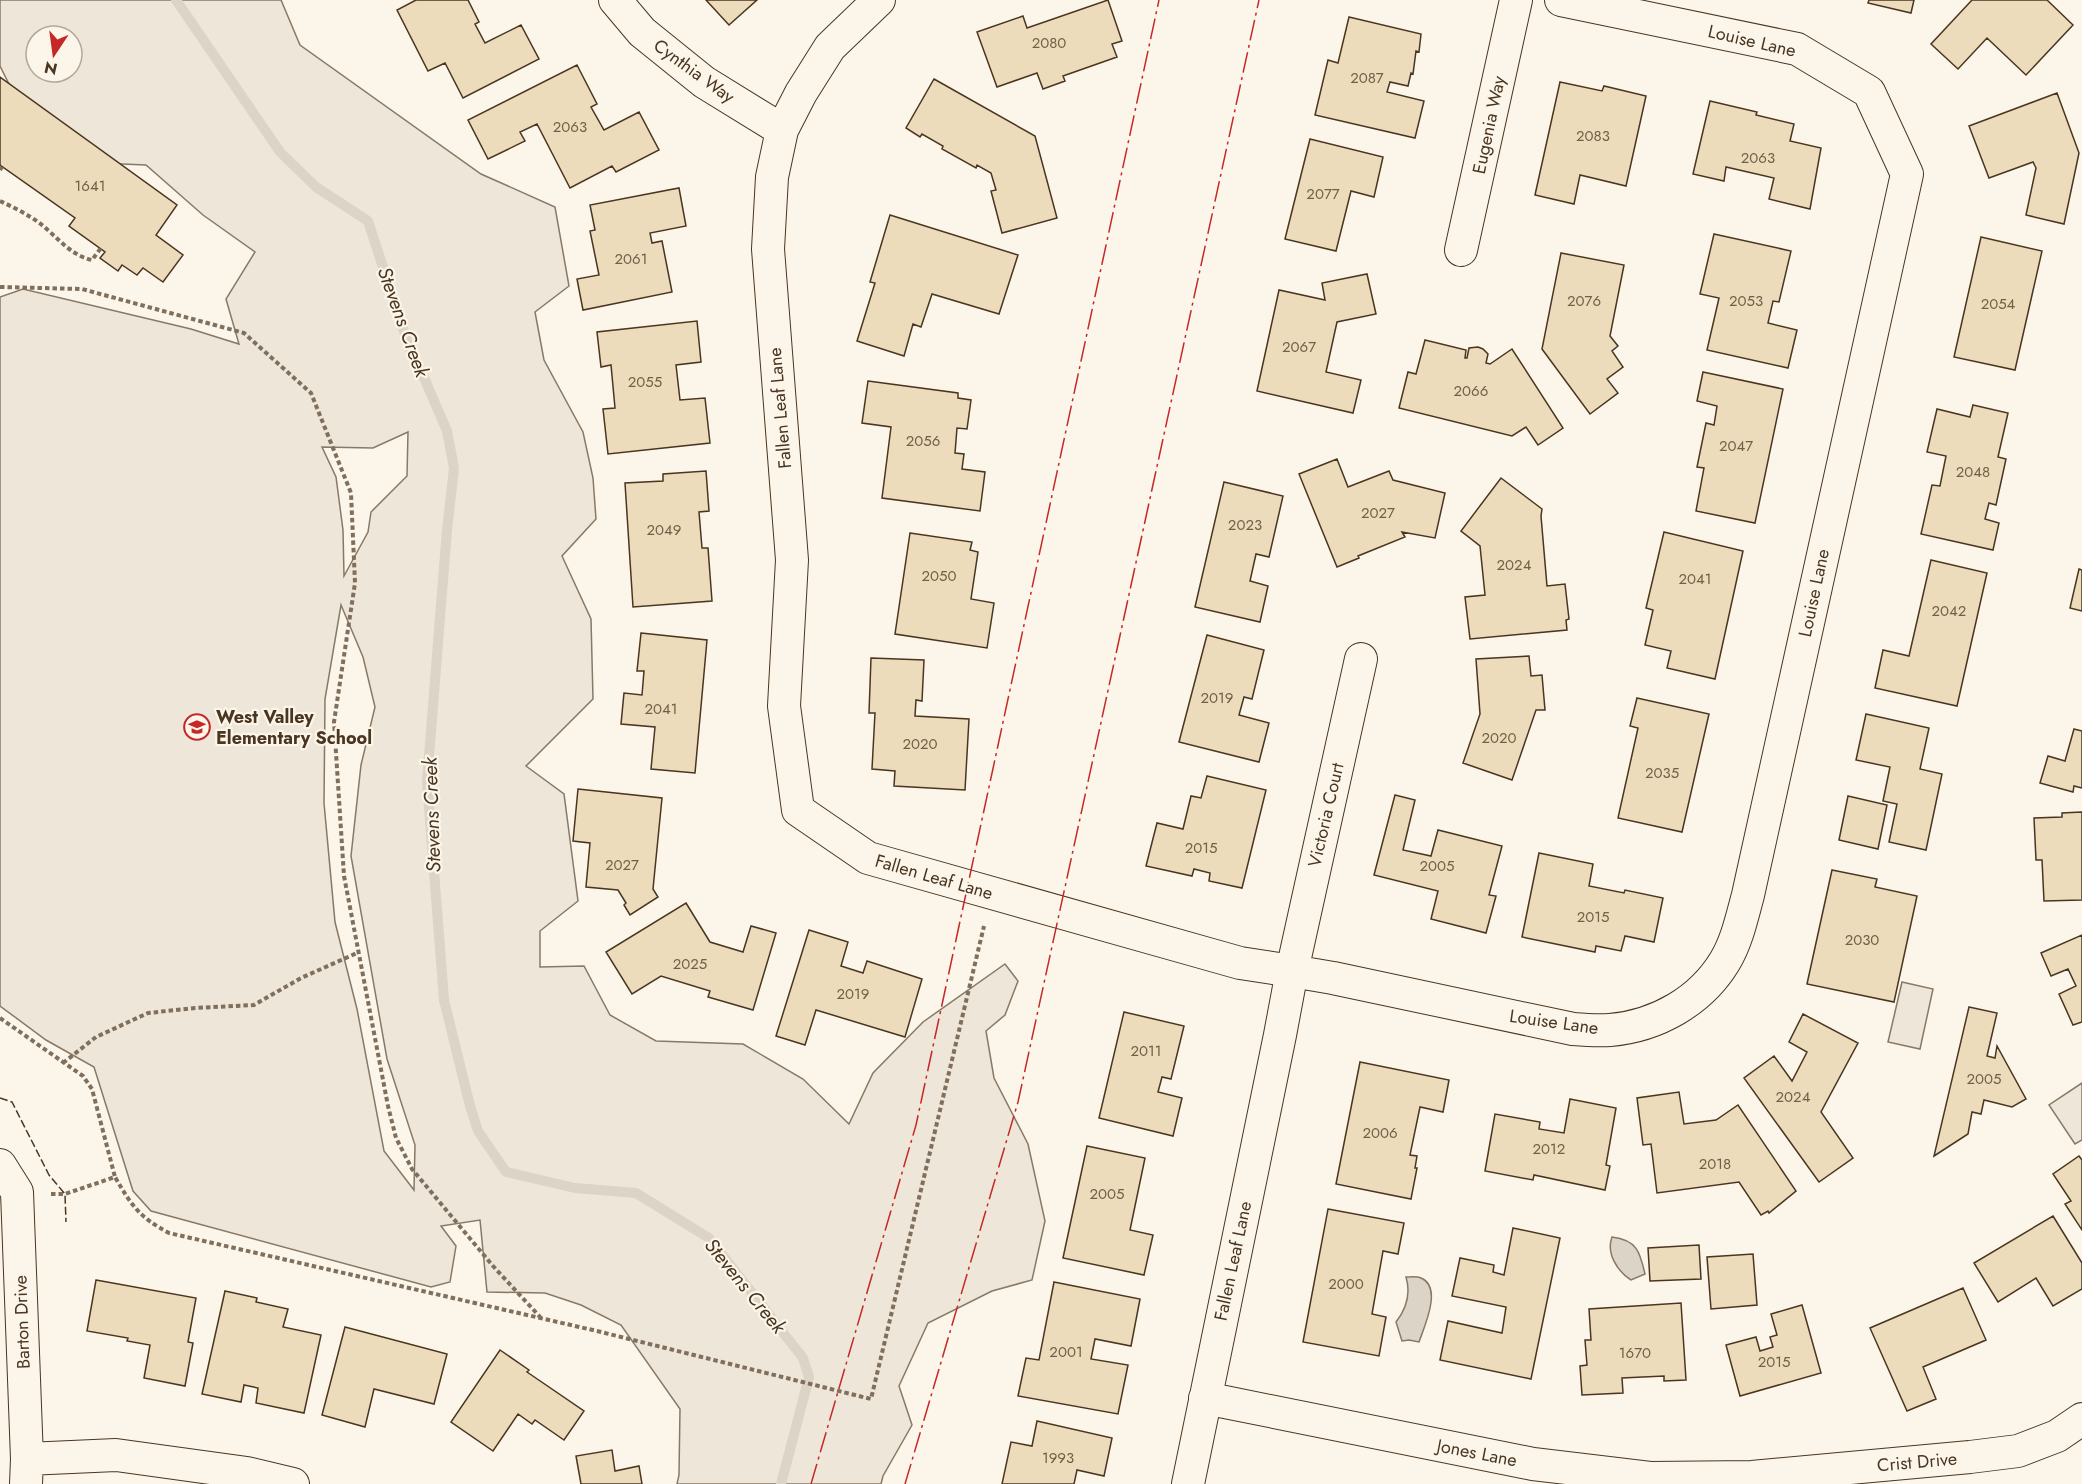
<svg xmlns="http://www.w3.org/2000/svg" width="2082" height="1484" font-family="Jost,sans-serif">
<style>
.green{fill:#ede6d9;stroke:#887966;stroke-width:1.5;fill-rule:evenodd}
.water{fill:#dcd4c6;stroke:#887966;stroke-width:1.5}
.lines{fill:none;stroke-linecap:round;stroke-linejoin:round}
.stream{stroke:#dcd4c6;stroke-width:10}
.building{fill:#ecdcbc;stroke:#4a3520;stroke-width:1.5}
.minor-casing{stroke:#4a3520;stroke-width:34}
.path{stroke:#7f6f5c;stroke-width:4;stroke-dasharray:4.5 3;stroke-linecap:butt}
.minor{stroke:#fbf6e9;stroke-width:32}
.fence{stroke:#4a3520;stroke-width:1.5;stroke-dasharray:8 3;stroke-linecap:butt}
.power{stroke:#c62828;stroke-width:1.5;stroke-dasharray:21 4.5 3 4.5;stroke-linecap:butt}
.labels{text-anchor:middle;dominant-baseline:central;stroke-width:4.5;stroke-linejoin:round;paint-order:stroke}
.number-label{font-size:15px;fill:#725f47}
.street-label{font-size:18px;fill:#4a3520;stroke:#fbf6e9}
.poi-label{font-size:18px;font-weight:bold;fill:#4a3520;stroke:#fbf6e9;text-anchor:start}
.water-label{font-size:20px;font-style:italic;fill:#4a3520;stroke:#fbf6e9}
</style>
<rect width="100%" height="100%" fill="#fbf6e9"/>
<path class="green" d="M0,0H281L300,45L481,174L555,207L569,286L535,312L544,360L583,432L593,478L596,519L562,556L591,619L593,699L526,766L564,794L578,901L540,931V967L584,966L610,1015L656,1041L743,1044L803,1079L849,1124L873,1073L923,1022L1005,964L1018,981L1005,1015L986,1031L994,1078L1028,1144L1045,1221L1032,1280L992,1291L928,1323L899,1386L912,1425L883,1476L881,1484H677L679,1475L680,1409L621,1325L581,1305L545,1293L487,1292L480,1220L441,1226L456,1246L450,1282L431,1287L151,1211L133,1191L94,1067L46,1040L0,1006V297L23,289L191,329L239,344L226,299L255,252L203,215L146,165L98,163L24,114L0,66ZM36,36H72V72H36ZM408,432L407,476L371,512L368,532L344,576L343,530L336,477L322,447L373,448ZM341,605L363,657L375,707L361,765L351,856L387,1059L415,1145L414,1190L384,1151L357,1009L335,922L324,803L325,699Z
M1902,982L1933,989L1920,1049L1888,1042Z
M2082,1083V1140L2075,1144L2049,1105Z"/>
<path class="water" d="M1612,1237C1637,1240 1640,1252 1645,1274L1631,1280C1617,1271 1606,1253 1612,1237Z
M1406,1277C1411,1277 1417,1276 1421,1278C1443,1287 1424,1327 1419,1342L1409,1340L1402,1341L1396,1322C1407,1308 1411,1294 1406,1277Z"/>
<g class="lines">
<path class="stream" d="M176,0L280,152L316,187L368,221L412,356L422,373L447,431L454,468L447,530L427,781L444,1000L470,1106L478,1131L506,1172L575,1188L636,1193L709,1238L803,1358L809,1377L781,1484"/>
</g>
<path class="building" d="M416,0H468L479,22L475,24L485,43L521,25L539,59L463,98L445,63L428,71L397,10Z
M706,0H757L729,25Z
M1108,0L1122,41L1112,44L1117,57L1063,76L1065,81L1043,89L1037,73L997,87L977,32L1023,16L1027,28Z
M1869,0H1914L1911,13L1868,3Z
M1972,0H2047L2073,25L2026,75L1987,38L1958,69L1931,44Z
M1349,17L1421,34L1419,52L1416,51L1413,74L1411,73L1408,86L1390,82L1387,92L1424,101L1415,138L1315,115L1328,60L1338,63Z
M577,65L597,104L591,107L604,130L639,112L659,150L616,172L612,166L570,188L537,124L520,132L525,141L488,159L468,120Z
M0,77L177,205L156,235L183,255L163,282L143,268L137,275L122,265L118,271L100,258L105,252L69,226L75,218L0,165Z
M934,79L1035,136L1057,218L1002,233L991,191L996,190L991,173L977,165L976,168L942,149L943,146L922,134L920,137L906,128Z
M1560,82L1602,91L1604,86L1646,96L1626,186L1580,175L1574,204L1535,195Z
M2057,93L2079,153L2064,224L2026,215L2036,168L2033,162L1989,178L1969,126Z
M1710,101L1757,112L1756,115L1794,124L1790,141L1821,148L1810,209L1769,199L1774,178L1726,167L1724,181L1693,174Z
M1310,139L1383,157L1374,197L1351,191L1336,251L1285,239Z
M679,188L686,226L650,233L652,243L662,241L672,292L583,310L577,279L599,275L590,231L595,230L590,205Z
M890,215L1018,255L999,314L932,294L921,327L913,324L904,356L857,341L875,283L870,282Z
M1714,234L1791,251L1779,302L1773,301L1768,323L1797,330L1788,368L1707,350L1719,298L1700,294Z
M1981,237L2042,251L2015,370L1954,357Z
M1561,253L1624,265L1610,336L1618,346L1612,351L1623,367L1607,379L1618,393L1590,414L1542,349Z
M1367,274L1376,314L1337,322L1326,372L1361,380L1353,413L1257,391L1279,290L1325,300L1322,283Z
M697,321L701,362L676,365L680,400L705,398L710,443L608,454L603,409L615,408L611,365L601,367L597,332Z
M1425,340L1466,350L1465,358H1467L1469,348L1478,347L1483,349L1488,354L1486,363L1490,364L1512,349L1563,428L1538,445L1526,427L1512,436L1399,408L1408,372L1416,374Z
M1703,372L1783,389L1755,523L1696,511L1704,468L1697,467L1706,423L1714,425L1717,406L1697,401Z
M868,381L958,393V398L971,400L967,429L957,428L955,453L964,454L962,469L985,472L980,511L882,498L891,427L862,423Z
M1973,405L2008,413L1998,457L2006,459L1996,505L1989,503L1985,519L1999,523L1993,550L1921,534L1932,485L1940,486L1946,456L1927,452L1937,409L1970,417Z
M1337,459L1348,487L1389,471L1393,480L1445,493L1435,538L1402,532L1405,537L1358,556L1359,558L1337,567L1299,474Z
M706,471L709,511L699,512L702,548H708L712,601L633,607L625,483L663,481V474Z
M1501,478L1542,509L1541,516L1547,586L1565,584L1569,619L1566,620L1567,630L1470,639L1465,597L1485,595L1480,546L1461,531Z
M1224,482L1283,496L1269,557L1256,554L1250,581L1268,586L1260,622L1195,607Z
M1664,532L1743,551L1715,679L1667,668L1671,651L1645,645L1653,610L1646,608Z
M910,533L972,542L970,550L978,552L971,599L994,603L987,648L895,634Z
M1931,560L1987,573L1957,706L1875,688L1883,650L1909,656Z
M2079,569L2082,570V611L2070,608Z
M641,633L707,640L695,773L651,769L655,727L621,724L624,693L642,695L644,671H637Z
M1207,635L1264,650L1252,699L1244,697L1239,715L1269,723L1259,762L1179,742Z
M1529,656L1531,676L1542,675L1545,710H1536L1512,780L1463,763L1480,714L1476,659Z
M871,658L924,660L922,701L916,700L915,716L969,719L965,790L894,786L895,771L872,769L875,713H869Z
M1637,698L1709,714L1682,832L1618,818L1638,728L1630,726Z
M1866,714L1929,728L1920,769L1942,774L1926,850L1889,842L1897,804L1883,801L1890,767L1856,760Z
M2074,729L2082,731V788L2074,786L2073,792L2040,783L2048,756L2065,761Z
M1207,776L1266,790L1242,888L1209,881L1210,873L1194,869L1192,876L1146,866L1157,823L1183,829L1191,796L1201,798Z
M578,789L662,798L653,889L658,897L630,915L624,905L626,903L618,890L586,887L590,843L573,841Z
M1395,795L1415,800L1403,850L1431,856L1438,830L1502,846L1489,895L1496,896L1486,933L1431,919L1438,891L1374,875Z
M1848,796L1887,805L1878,849L1839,840Z
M2082,812V900L2044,901L2042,860H2036L2034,818L2062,817V813Z
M1539,853L1593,864L1589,886L1624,893L1625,890L1663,898L1654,942L1625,936L1621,951L1596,946L1595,952L1522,937Z
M1832,870L1877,879L1875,887L1917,896L1894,1002L1807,984Z
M686,903L710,942L743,952L751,926L776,933L753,1010L708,997L710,991L661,976L632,994L606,952Z
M809,930L848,942L841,966L863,973L867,961L922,979L905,1037L816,1010L805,1045L776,1036Z
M2082,935V1022L2073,1025L2059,994L2076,986L2068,969L2051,976L2041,953Z
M1969,1007L1997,1013L1987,1056L1995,1058L1997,1046L2026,1099L2012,1107L1984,1100L1981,1114L1972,1112L1968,1134L1934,1156Z
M1124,1012L1184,1026L1171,1079L1162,1077L1158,1092L1182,1098L1173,1136L1099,1118Z
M1803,1014L1858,1043L1821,1112L1853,1158L1819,1182L1744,1078L1774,1056L1792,1081L1807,1052L1789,1042Z
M1360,1062L1449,1080L1443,1112L1420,1107L1410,1155L1417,1156L1415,1168H1417L1411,1199L1336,1184Z
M1679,1092L1684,1124L1716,1120L1738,1105L1796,1191L1769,1213L1768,1211L1761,1215L1739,1182L1657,1193L1651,1144L1643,1145L1637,1098Z
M1570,1099L1616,1108L1606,1165L1610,1166L1605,1190L1534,1175L1533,1180L1485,1171L1495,1114L1540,1122L1539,1129L1564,1133Z
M1087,1146L1145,1158L1130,1230L1153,1235L1144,1275L1063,1258Z
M2079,1156L2082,1160V1230L2065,1204L2071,1201L2053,1174Z
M1328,1209L1404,1223L1398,1254L1383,1251L1372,1314L1386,1317L1379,1356L1303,1342Z
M2053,1216L2082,1263V1289L2053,1306L2036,1278L1998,1302L1974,1263Z
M1513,1228L1560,1238L1531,1379L1440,1360L1448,1321L1502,1333L1506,1307L1452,1296L1460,1258L1494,1265L1493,1272L1504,1275Z
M1699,1245L1701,1279L1650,1281L1648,1248Z
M1753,1254L1757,1305L1711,1309L1707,1257Z
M96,1280L196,1298L188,1342L193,1343L185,1386L144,1378L150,1345L127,1341L128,1338L87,1331Z
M1054,1282L1140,1299L1131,1346L1095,1339L1091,1359L1128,1365L1118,1414L1018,1396L1026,1358L1039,1360Z
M1963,1288L1986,1340L1923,1367L1936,1399L1907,1411L1870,1328Z
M225,1291L257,1298L256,1302L288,1309L283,1327L321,1335L304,1413L256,1403L258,1388L244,1385L241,1402L202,1394Z
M1681,1303L1686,1380L1664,1381V1376L1622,1378L1623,1393L1582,1395L1580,1366L1587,1365L1585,1340H1591L1589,1309Z
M1802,1305L1821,1373L1740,1396L1726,1345L1756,1337L1760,1351L1773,1347L1770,1337L1777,1335L1771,1314Z
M345,1327L447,1354L434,1404L374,1389L365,1427L322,1415Z
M500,1350L529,1370L527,1372L584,1411L564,1440L535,1420L532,1424L518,1414L493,1451L451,1422Z
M1037,1421L1112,1438L1104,1476L1077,1470L1074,1484H1002L1011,1442L1032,1446Z
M612,1450L615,1471L639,1466L642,1484H581L576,1456Z"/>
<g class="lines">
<g class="minor-casing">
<path id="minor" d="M615,0L642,32L704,82L782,130
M879,0L830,47L801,93L782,130L772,177L768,249L792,560L784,706L798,810L868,858L1240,963L1292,971L1280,1035L1188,1484
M1461,250L1516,0
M1361,659L1292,971L1333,978L1573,1029C1585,1030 1598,1031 1610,1030C1657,1026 1701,1001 1725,961C1737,941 1742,917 1748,895L1907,174L1869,92L1797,49L1561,0
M0,1165L17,1192L27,1459L26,1484
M1205,1398L1533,1464L1650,1478L1752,1477L1970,1457L2018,1451L2057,1436L2082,1419
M27,1459L116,1455L247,1473L293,1484"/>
</g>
<path class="path" d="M0,170L2,167
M0,201C13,207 27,214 38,222C56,235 69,255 92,260L101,248
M0,287L82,289L244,333L311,393L351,493L355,583L334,722L344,876L388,1106L396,1138L412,1169L493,1266L541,1318
M0,1018L83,1076L92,1089L115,1177
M63,1063L96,1037L148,1013L195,1008L254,1005L301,978L357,953
M51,1194H65L115,1177C132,1206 139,1217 169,1233L597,1331L871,1399L984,926"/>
<use href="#minor" class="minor"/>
<path class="fence" d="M0,1098L12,1102L49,1175L65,1194L66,1222"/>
<path class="power" d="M811,1484L916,1125L1159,0
M905,1484L1018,1102L1259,0"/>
</g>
<defs>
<g id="school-ring" transform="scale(1.35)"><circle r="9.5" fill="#fbf6e9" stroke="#c62828" stroke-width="1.5"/><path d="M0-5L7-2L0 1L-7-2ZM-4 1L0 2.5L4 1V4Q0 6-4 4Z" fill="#c62828"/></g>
</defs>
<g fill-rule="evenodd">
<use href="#school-ring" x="197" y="727"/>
</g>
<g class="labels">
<g class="number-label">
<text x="1049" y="43">2080</text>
<text x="1367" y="78">2087</text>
<text x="570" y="127">2063</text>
<text x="1593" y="136">2083</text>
<text x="1758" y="158">2063</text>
<text x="90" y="186">1641</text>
<text x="1323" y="194">2077</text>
<text x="631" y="259">2061</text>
<text x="1584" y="301">2076</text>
<text x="1746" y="301">2053</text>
<text x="1998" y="304">2054</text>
<text x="1299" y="347">2067</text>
<text x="645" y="382">2055</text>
<text x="1471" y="391">2066</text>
<text x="923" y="441">2056</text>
<text x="1736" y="446">2047</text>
<text x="1973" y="472">2048</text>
<text x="1378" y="513">2027</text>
<text x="1245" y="525">2023</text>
<text x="664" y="530">2049</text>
<text x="1514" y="565">2024</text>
<text x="939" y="576">2050</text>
<text x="1695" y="579">2041</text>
<text x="1949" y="611">2042</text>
<text x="1217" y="698">2019</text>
<text x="661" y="709">2041</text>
<text x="1499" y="738">2020</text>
<text x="920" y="744">2020</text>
<text x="1662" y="773">2035</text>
<text x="1201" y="848">2015</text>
<text x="622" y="865">2027</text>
<text x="1437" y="866">2005</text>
<text x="1593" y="917">2015</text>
<text x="1862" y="940">2030</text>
<text x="690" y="964">2025</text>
<text x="853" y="994">2019</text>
<text x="1146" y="1051">2011</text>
<text x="1984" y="1079">2005</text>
<text x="1793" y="1097">2024</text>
<text x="1380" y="1133">2006</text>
<text x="1549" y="1149">2012</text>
<text x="1715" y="1164">2018</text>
<text x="1107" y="1194">2005</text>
<text x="1346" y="1284">2000</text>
<text x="1066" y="1352">2001</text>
<text x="1635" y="1353">1670</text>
<text x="1774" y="1362">2015</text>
<text x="1058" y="1458">1993</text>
</g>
<g class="street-label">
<text transform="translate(1752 41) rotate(13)">Louise Lane</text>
<text transform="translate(694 71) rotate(36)">Cynthia Way</text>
<text transform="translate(1489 125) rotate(-78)">Eugenia Way</text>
<text transform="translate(780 408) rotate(-95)">Fallen Leaf Lane</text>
<text transform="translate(1814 593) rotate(-78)">Louise Lane</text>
<text transform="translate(1326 815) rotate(-77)">Victoria Court</text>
<text transform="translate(934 877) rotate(16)">Fallen Leaf Lane</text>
<text transform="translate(1554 1022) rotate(8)">Louise Lane</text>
<text transform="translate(1233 1261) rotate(-78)">Fallen Leaf Lane</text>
<text transform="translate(22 1322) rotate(-92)">Barton Drive</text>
<text transform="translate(1477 1453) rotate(11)">Jones Lane</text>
<text transform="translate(1917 1462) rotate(-5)">Crist Drive</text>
</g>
<g class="poi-label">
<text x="216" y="717">West Valley<tspan x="216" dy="21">Elementary School</tspan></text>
</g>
<g class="water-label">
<text transform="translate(403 322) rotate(70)">Stevens Creek</text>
<text transform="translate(432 815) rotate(-92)">Stevens Creek</text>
<text transform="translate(745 1286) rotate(51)">Stevens Creek</text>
</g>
</g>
<g transform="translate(54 54) rotate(193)"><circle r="28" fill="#fbf6e9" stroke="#b4a999" stroke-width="1.5"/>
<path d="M0-4.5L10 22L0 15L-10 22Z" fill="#c62828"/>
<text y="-9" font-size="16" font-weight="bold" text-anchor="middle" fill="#4a3520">N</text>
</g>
</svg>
